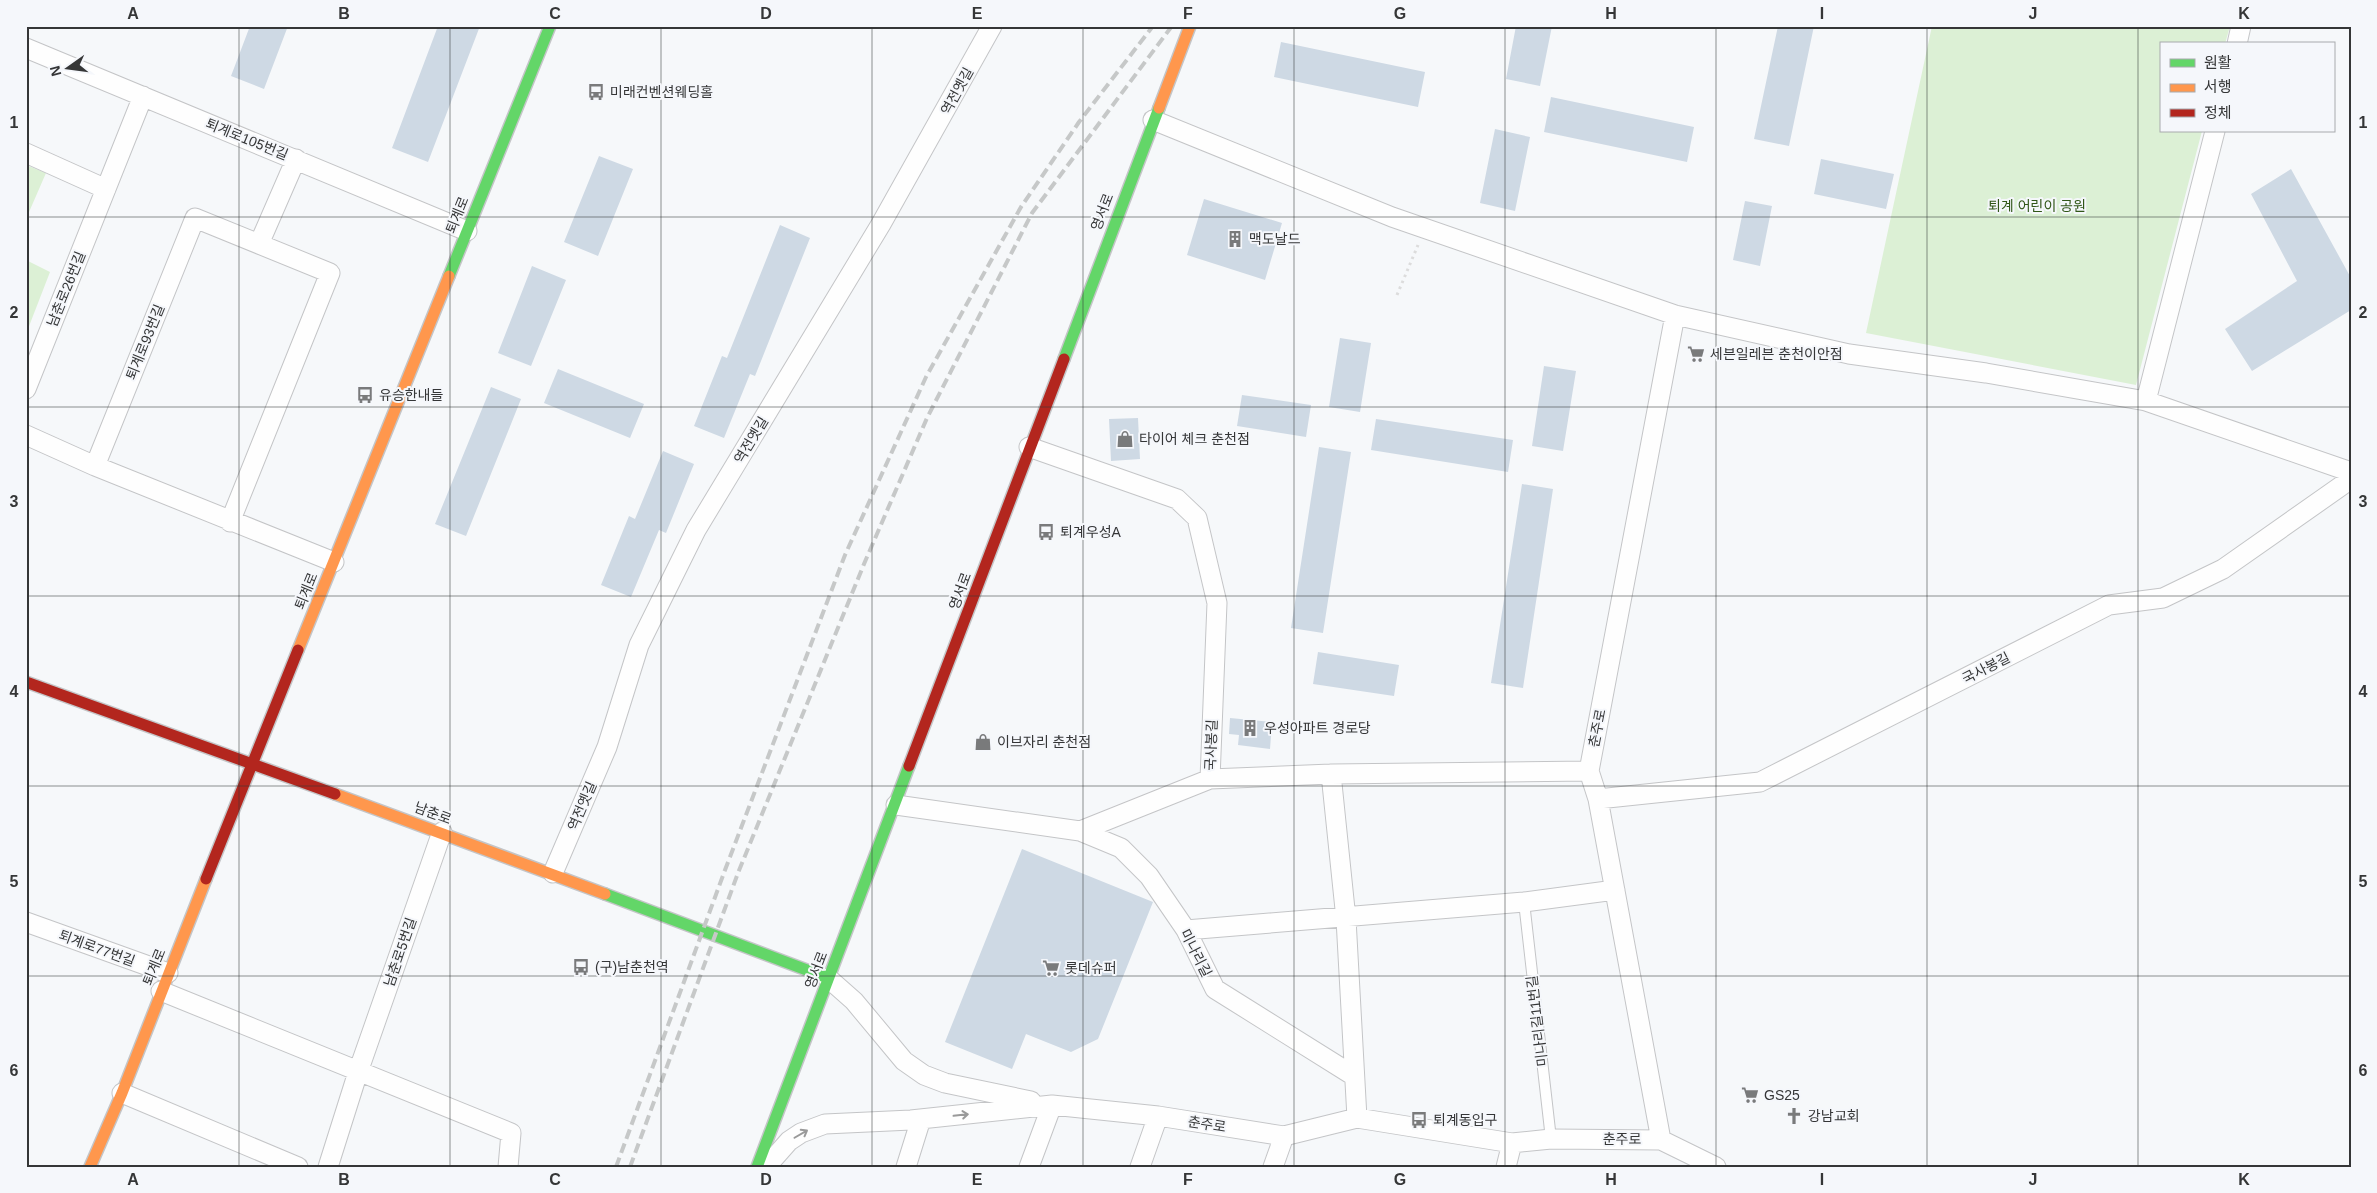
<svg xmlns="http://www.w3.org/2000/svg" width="2377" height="1193" font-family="Helvetica,'Noto Sans KR',sans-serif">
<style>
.green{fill:#dcf0d5}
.building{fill:#ced9e4}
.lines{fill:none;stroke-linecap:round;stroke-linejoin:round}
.lane-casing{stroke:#c4c5c7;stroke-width:12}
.street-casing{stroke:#c4c5c7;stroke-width:21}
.fast-casing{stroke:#c4c5c7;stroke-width:14}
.slow-casing{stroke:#c4c5c7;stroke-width:14}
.jam-casing{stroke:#c4c5c7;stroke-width:14}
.path{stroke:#dcdcdc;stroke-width:3;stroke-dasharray:2.5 4;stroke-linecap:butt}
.lane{stroke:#fefefe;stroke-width:10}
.street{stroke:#fefefe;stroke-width:19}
.fast{stroke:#63d668;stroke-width:11}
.slow{stroke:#ff974d;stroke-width:11}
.jam{stroke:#b3261e;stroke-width:11}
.rail{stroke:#c6c8c8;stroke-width:4;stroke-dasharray:10 5;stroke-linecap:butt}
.oneway{stroke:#9a9a9a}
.grid{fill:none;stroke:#353637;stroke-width:1;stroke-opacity:0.55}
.labels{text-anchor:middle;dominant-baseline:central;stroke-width:4;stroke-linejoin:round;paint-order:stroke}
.street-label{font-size:14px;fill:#353637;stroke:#f5f7fb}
.poi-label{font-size:14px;fill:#353637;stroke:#f5f7fb;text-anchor:start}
.park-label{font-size:14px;fill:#315718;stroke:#f5f7fb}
.neatline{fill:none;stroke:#353637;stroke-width:2}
.grid-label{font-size:16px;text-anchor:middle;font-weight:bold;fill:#353637}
</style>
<rect width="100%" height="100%" fill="#f6f8fa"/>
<path class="green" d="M1932,26H2230L2225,44H2161V131H2202L2136,385L1866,333Z
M26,165L46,173L26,219Z
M26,260L50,272L26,334Z"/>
<path class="building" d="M250,26H288L264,89L231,76Z
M438,26H480L428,162L392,148Z
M1516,26H1552L1540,86L1506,79Z
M1778,26H1814L1789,146L1754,139Z
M1281,42L1425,72L1418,107L1274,77Z
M1551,97L1694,127L1687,162L1544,132Z
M1495,129L1530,137L1515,211L1480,203Z
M599,156L633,169L598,256L564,242Z
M1821,159L1894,174L1886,209L1814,194Z
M2291,169L2351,278V310L2252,371L2225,329L2297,281L2251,194Z
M1204,199L1282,223L1265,280L1187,255Z
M1745,201L1772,206L1760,266L1733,260Z
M780,225L810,238L755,376L750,374L724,438L694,426L722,356L727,358Z
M532,266L566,280L531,366L498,353Z
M1340,338L1371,343L1360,412L1329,407Z
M1544,366L1576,371L1563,451L1532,446Z
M558,369L644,404L630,438L544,403Z
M491,387L521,399L466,536L435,524Z
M1242,395L1311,405L1306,437L1237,426Z
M1138,418L1140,459L1111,461L1109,419Z
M1376,419L1513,440L1508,472L1371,450Z
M1319,447L1351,452L1323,633L1291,628Z
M663,451L694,464L666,533L659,530L631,597L601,585L629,516L635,519Z
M1522,484L1553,489L1523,688L1491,683Z
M1318,652L1399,665L1394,696L1313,684Z
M1230,718L1272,722L1270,749L1238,745L1239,735L1229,734Z
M1022,849L1153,902L1098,1039L1071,1052L1026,1034L1012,1069L945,1042Z"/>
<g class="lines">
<g class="lane-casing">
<path id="lane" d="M1524,902L1551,1139"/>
</g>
<g class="street-casing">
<path id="street" d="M2237,44L2241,26
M26,48L467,231
M1153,120L1392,217L1675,315L1849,354L1986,373L2146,401L2351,472
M26,153L106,189
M259,244L296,159
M26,389L143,96
M2146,401L2215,131
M26,435L95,466L334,562
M1029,447L1177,499L1197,518L1217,603L1210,779
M95,466L195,218L330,273L230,522
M1331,774L1346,919L1357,1118
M1598,799L1760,782L2109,605L2163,598L2223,569L2351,479
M896,805L1080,831L1210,779L1331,774L1589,771
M1080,831L1121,848L1149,876L1186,930L1215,989L1354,1076
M553,873L607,747L639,645L696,530L881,224L992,26
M26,922L168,973
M1186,930L1524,902L1615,890
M828,978L854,1001L904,1061L924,1075L945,1083L1031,1101
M161,991L511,1133L508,1167
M122,1093L298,1167
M1661,1140L1598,799L1589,771L1675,315
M328,1167L358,1072L442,832
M766,1167L789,1141L801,1133L825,1124L911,1120L1052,1105L1158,1116L1284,1136L1357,1118L1512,1143L1551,1139L1661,1140L1716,1167
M906,1167L921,1119
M1029,1167L1052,1105
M1140,1167L1158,1116
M1273,1167L1284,1136
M1506,1167L1512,1143"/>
</g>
<g class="fast-casing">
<path id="fast" d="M449,276L550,26
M1064,359L1159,108
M605,894L828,978
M757,1167L909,766"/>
</g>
<g class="slow-casing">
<path id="slow" d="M1159,108L1190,26
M298,650L449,276
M335,794L605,894
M90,1167L122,1093L206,879"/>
</g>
<g class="jam-casing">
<path id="jam" d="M26,682L335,794
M909,766L1064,359
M206,879L298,650"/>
</g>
<path class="path" d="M1397,295L1418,245"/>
<use href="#lane" class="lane"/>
<use href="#street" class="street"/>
<use href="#fast" class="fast"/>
<use href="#slow" class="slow"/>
<use href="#jam" class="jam"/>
<path class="rail" d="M616,1167L725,870L845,555L926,377L1021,207L1079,122L1153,26
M630,1167L738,873L864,564L927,418L1032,213L1172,26"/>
</g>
<defs><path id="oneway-shaft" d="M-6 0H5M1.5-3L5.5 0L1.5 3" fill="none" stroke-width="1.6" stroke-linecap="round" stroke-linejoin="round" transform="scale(1.25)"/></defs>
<g class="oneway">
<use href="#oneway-shaft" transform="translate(961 1115) rotate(-6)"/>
<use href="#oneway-shaft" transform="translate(801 1134) rotate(-30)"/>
</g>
<path class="grid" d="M239,26V1167M450,26V1167M661,26V1167M872,26V1167M1083,26V1167M1294,26V1167M1505,26V1167M1716,26V1167M1927,26V1167M2138,26V1167M26,217H2351M26,407H2351M26,596H2351M26,786H2351M26,976H2351"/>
<defs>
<g id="bus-bare" transform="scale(1.35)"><path d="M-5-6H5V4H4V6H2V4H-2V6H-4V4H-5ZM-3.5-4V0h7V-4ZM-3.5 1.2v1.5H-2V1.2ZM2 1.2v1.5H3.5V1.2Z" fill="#797a7b" stroke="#f5f7fb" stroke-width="2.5" paint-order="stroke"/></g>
<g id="building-bare" transform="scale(1.35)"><path d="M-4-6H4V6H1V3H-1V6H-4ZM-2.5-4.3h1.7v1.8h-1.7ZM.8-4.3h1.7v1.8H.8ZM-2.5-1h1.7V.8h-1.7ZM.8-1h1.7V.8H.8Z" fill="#797a7b" stroke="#f5f7fb" stroke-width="2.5" paint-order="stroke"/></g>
<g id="supermarket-bare" transform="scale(1.35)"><path d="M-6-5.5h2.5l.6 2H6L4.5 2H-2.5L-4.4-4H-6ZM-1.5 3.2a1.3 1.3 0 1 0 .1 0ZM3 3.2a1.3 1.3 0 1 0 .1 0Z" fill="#797a7b" stroke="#f5f7fb" stroke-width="2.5" paint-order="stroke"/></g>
<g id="shop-bare" transform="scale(1.35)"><path d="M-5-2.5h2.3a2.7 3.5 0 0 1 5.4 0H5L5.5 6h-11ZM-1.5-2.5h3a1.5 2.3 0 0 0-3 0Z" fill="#797a7b" stroke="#f5f7fb" stroke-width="2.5" paint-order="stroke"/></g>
<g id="church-bare" transform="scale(1.35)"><path d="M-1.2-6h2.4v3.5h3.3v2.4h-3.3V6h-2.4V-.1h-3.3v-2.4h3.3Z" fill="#797a7b" stroke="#f5f7fb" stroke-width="2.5" paint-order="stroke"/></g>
</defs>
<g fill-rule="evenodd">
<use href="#bus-bare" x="596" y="92"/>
<use href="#building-bare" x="1235" y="239"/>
<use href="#supermarket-bare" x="1696" y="354"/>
<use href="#bus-bare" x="365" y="395"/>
<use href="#shop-bare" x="1125" y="439"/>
<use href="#bus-bare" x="1046" y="532"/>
<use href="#building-bare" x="1250" y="728"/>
<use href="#shop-bare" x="983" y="742"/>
<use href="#bus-bare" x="581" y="967"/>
<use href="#supermarket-bare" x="1051" y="968"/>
<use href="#supermarket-bare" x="1750" y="1095"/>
<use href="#church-bare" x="1794" y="1116"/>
<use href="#bus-bare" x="1419" y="1120"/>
</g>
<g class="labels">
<g class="street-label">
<text transform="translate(957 91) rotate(-61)">역전옛길</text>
<text transform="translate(247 139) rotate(22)">퇴계로105번길</text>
<text transform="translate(1102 212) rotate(-69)">영서로</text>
<text transform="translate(457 215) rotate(-68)">퇴계로</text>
<text transform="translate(66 289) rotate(-68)">남춘로26번길</text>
<text transform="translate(145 342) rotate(-68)">퇴계로93번길</text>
<text transform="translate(751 440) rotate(-59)">역전옛길</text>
<text transform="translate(306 591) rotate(-68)">퇴계로</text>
<text transform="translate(960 591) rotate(-70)">영서로</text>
<text transform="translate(1986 668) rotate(-27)">국사봉길</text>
<text transform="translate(1597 728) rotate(-79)">춘주로</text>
<text transform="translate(1211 745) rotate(-88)">국사봉길</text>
<text transform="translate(582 806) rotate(-67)">역전옛길</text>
<text transform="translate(433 813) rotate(20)">남춘로</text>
<text transform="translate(97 948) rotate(20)">퇴계로77번길</text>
<text transform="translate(400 952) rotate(-71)">남춘로5번길</text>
<text transform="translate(1196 953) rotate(63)">미나리길</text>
<text transform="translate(154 967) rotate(-68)">퇴계로</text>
<text transform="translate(816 970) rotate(-69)">영서로</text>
<text transform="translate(1537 1021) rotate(-97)">미나리길11번길</text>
<text transform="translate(1207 1124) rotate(9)">춘주로</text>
<text x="1622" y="1139">춘주로</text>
</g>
<g class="poi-label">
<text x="610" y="92">미래컨벤션웨딩홀</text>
<text x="1249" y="239">맥도날드</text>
<text x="1710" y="354">세븐일레븐 춘천이안점</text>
<text x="379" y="395">유승한내들</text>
<text x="1139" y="439">타이어 체크 춘천점</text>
<text x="1060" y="532">퇴계우성A</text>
<text x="1264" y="728">우성아파트 경로당</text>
<text x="997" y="742">이브자리 춘천점</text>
<text x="595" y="967">(구)남춘천역</text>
<text x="1065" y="968">롯데슈퍼</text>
<text x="1764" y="1095">GS25</text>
<text x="1808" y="1116">강남교회</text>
<text x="1433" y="1120">퇴계동입구</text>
</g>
<g class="park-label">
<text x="2037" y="206">퇴계 어린이 공원</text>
</g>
</g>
<rect width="2377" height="1193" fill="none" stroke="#f5f7fb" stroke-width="55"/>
<rect x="2160" y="42" width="175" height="90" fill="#f5f7fb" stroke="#a8aaad"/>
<rect x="2170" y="59" width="25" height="8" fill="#63d668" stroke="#a8aaad"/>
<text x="2204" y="68" font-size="15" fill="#353637">원활</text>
<rect x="2170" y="84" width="25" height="8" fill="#ff974d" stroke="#a8aaad"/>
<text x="2204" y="92" font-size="15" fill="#353637">서행</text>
<rect x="2170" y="109" width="25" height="8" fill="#b3261e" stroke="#a8aaad"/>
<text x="2204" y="118" font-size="15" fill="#353637">정체</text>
<g transform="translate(68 68) rotate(256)" stroke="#f5f7fb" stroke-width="4" paint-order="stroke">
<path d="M0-4L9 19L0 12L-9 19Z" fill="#353637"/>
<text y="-8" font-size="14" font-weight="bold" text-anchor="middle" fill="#353637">N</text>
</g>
<rect x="28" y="28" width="2322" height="1138" class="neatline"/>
<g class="grid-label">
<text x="133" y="19">A</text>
<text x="344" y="19">B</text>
<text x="555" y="19">C</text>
<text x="766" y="19">D</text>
<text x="977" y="19">E</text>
<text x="1188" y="19">F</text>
<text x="1400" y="19">G</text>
<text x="1611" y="19">H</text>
<text x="1822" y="19">I</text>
<text x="2033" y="19">J</text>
<text x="2244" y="19">K</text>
<text x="14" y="128">1</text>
<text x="2363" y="128">1</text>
<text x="14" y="318">2</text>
<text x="2363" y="318">2</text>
<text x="14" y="507">3</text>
<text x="2363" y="507">3</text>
<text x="14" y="697">4</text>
<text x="2363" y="697">4</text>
<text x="14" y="887">5</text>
<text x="2363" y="887">5</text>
<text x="14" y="1076">6</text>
<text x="2363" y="1076">6</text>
<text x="133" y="1185">A</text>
<text x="344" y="1185">B</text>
<text x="555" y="1185">C</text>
<text x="766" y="1185">D</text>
<text x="977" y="1185">E</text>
<text x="1188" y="1185">F</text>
<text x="1400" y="1185">G</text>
<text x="1611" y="1185">H</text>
<text x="1822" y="1185">I</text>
<text x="2033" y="1185">J</text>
<text x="2244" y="1185">K</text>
</g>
</svg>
